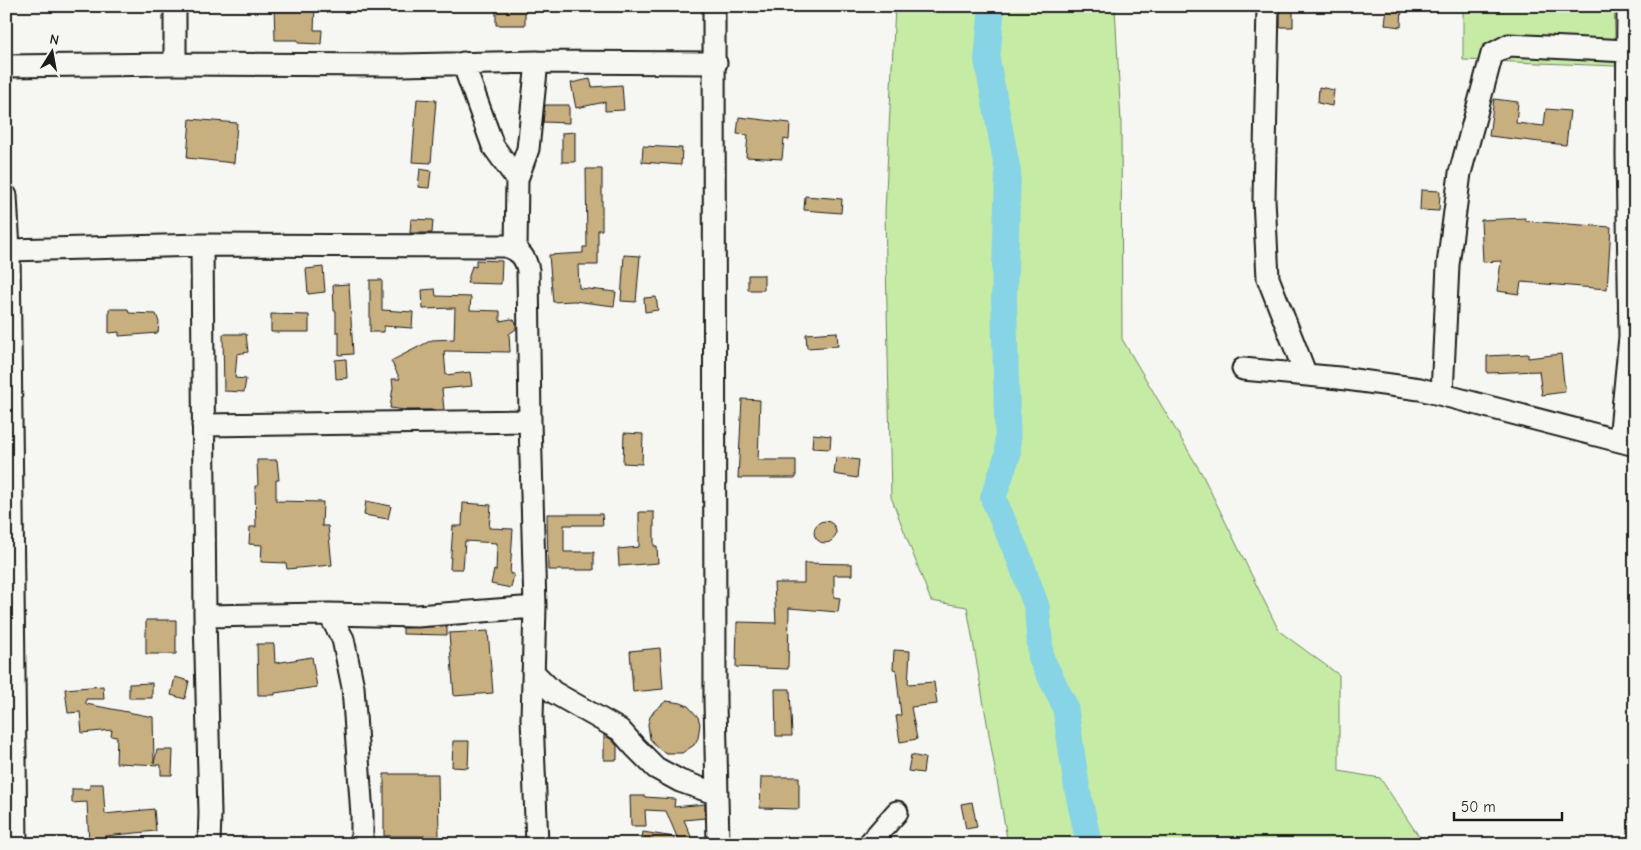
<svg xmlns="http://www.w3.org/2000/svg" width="1641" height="850" font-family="'Comic Neue',sans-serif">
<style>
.green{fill:#c6eba5;stroke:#718460}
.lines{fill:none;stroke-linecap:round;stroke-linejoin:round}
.river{stroke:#87d4e6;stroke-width:26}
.building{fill:#c8af7f;stroke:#1c1c1c}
.minor-casing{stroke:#1c1c1c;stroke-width:25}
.minor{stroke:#f6f6f2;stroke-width:21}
</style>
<rect width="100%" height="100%" fill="#f6f6f2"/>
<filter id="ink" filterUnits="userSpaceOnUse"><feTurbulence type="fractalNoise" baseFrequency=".02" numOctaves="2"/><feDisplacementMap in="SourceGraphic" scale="10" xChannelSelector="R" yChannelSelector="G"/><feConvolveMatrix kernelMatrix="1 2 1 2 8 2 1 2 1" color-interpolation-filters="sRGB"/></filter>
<g filter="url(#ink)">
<path class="green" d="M895,6H1115L1121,123L1122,339L1202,474L1279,631L1339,675V771L1380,778L1418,835L1420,844H1008L967,607L931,601L891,497L885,212Z
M1463,6H1614L1616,66L1463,60Z"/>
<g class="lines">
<path class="river" d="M992,6L987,60L1008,172L1004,300L1008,454L993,498L1020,560L1037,608L1041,658L1065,706L1077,788L1089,844"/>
</g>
<path class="building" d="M274,6H315L314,30H322L321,44L298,43V40H275Z
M496,6H525V25H496Z
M1280,6H1293V27H1280Z
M1387,6H1402L1401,27L1385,25Z
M590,79L592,87L622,85L624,110L605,111V102L576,108L571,83Z
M1319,87L1334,90L1332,106L1318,103Z
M417,99L436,100L431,163L412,162Z
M1494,99L1518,102L1516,123L1544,126L1546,109L1570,111L1566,145L1489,136Z
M545,105H569V123L543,122Z
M739,117L790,123L789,140L784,139L782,159L746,157L748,135L737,134Z
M190,119L237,123L234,163L187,158Z
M575,132V162H562V133Z
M643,146L682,148L681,165L642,162Z
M420,169L431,171L429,188L418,187Z
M586,169H602V230H598V265H578L579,288L616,292L614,306L574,301L553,302L549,255L583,253V247H587Z
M1421,190L1440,191L1439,211L1420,210Z
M805,196L842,199L841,213L804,210Z
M1525,218V221L1611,227L1607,289L1521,282L1519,294L1497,291L1501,261L1483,262L1481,220Z
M411,219L433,220L432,233H410Z
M624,255L640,256L636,302L621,301Z
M476,260L502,261L501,284L467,283L472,266L476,267Z
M323,267L325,292L308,294L306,269Z
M748,275H764V290H748Z
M370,280H382V310L413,312L412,328L384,326V332H370Z
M349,284L353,354L339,355V332H336V311H334L333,285Z
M435,289L436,296L471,297L470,310L500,311V321L511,319L514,320L516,322V329L509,334L510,352L444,351L446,375L470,372L472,386L442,389L444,410H405L390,408L393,387L392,379H400L391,361L432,340L454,339L455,308L423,309L422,290Z
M656,297L658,310L645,312L644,298Z
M109,309H128L129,313L156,314L159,322L158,333L119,336V332L109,333Z
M271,314L309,315V332H271Z
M837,332L838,346L807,348L806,334Z
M223,334H246L248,352L237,354L235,378L246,379L244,392L224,391Z
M1528,354V358L1561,354L1565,392L1542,395L1539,371L1487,373V356Z
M346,359L347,378L336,379L335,360Z
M742,399L760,400L758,460H796V478H738Z
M624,433L643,434L642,464L623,463Z
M813,434L831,436L830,449L812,448Z
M836,457L859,460L857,478L834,474Z
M257,460H277L279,480H276V501L323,502L322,526H328L332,565L287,569L286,563L261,562L262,545L249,544L250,527H256L255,486H258Z
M366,501L391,506L388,519L364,515Z
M463,503L491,505L489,528L513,529L510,574H514L511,588L491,584L494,570L496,571L497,543L465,541L463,569H450L453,526H462Z
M639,512H654V546H657L658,563L619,566L618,549L639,547Z
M547,514H602L603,525H564V552H594V570H548Z
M814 532a11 11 0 1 1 22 0a11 11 0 1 1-22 0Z
M804,563L852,564V575H834V597L840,598L838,612L789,608L788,669L736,667L737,622L776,623L774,583H804Z
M146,620H176V654H146Z
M447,626V635L403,634V628Z
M488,631L493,693L454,696L449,633Z
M257,644H274L275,663L312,657L317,687L275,693V695H258Z
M660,648L663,689L633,692L630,651Z
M894,650L910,651L908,684L934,682L937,704L911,707L917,739L900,742L896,716L901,715L896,670L893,669Z
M175,677L189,681L185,699L171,695Z
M152,683V698H129V684Z
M103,686L104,699H86V704L153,717L154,763L157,750H173L172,775H161V765L116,763L117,737L111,736L112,730L82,733L80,712L68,713L65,689Z
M775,689H790L792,736H776Z
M666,701L681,703L688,706L698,717L700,724L698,738L694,745L682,753H667L660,750L650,739L648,724L650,717L654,711Z
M604,735L612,740L617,746V760H604Z
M453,741H469L468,768L452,767Z
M911,755L925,758L923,773L908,771Z
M384,774H438L439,836H384Z
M761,777H799V809L760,808Z
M90,784H103L105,814L154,809L156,831L105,836V844H89L87,802L72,803V789H90Z
M630,796H645V797L675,799L674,807L705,804V818L684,820L693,841L686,844H680L666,811L645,810L646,826H631Z
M972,802L977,827L966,829L961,804Z
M643,832L674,837V844H641Z"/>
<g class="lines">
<g class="minor-casing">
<path id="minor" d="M714,6L715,701L718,844
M1268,6L1264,199L1268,278L1306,375
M463,63L493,146L517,179
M175,64V6
M6,66L175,64L402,65L537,62L716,63
M6,196L9,250L16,844
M202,245L205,616
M516,249L517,179L528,149L537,62
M9,250L202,245L505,246C519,250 525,256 528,270L530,421L535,607
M1243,369L1339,378L1420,389L1635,445
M1442,394L1448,265L1460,173L1492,54L1509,45L1627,51
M203,425L530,421
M1620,440L1630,337L1627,155L1628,6
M329,614L343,639L353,687L362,815V844
M533,672L553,692L620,730L635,747L656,768L680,781L717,794
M209,844L210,813L205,616L329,614L417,616L535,607L532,718L537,844
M869,844L897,812"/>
</g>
<use href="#minor" class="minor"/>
</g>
</g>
<rect width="1641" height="850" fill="none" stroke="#f6f6f2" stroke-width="25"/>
<rect x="12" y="12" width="1616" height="825" fill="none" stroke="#1c1c1c" stroke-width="2" filter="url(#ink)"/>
<g transform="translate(52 52) rotate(11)" stroke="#f6f6f2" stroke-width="4" paint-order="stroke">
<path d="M0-4L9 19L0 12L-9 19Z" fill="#1c1c1c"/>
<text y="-8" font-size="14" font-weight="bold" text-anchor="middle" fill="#1c1c1c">N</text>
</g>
<path d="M1454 812v8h108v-8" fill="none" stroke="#1c1c1c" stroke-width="2.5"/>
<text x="1461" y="812" font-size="15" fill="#1c1c1c" stroke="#f6f6f2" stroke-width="4" paint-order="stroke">50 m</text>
</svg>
